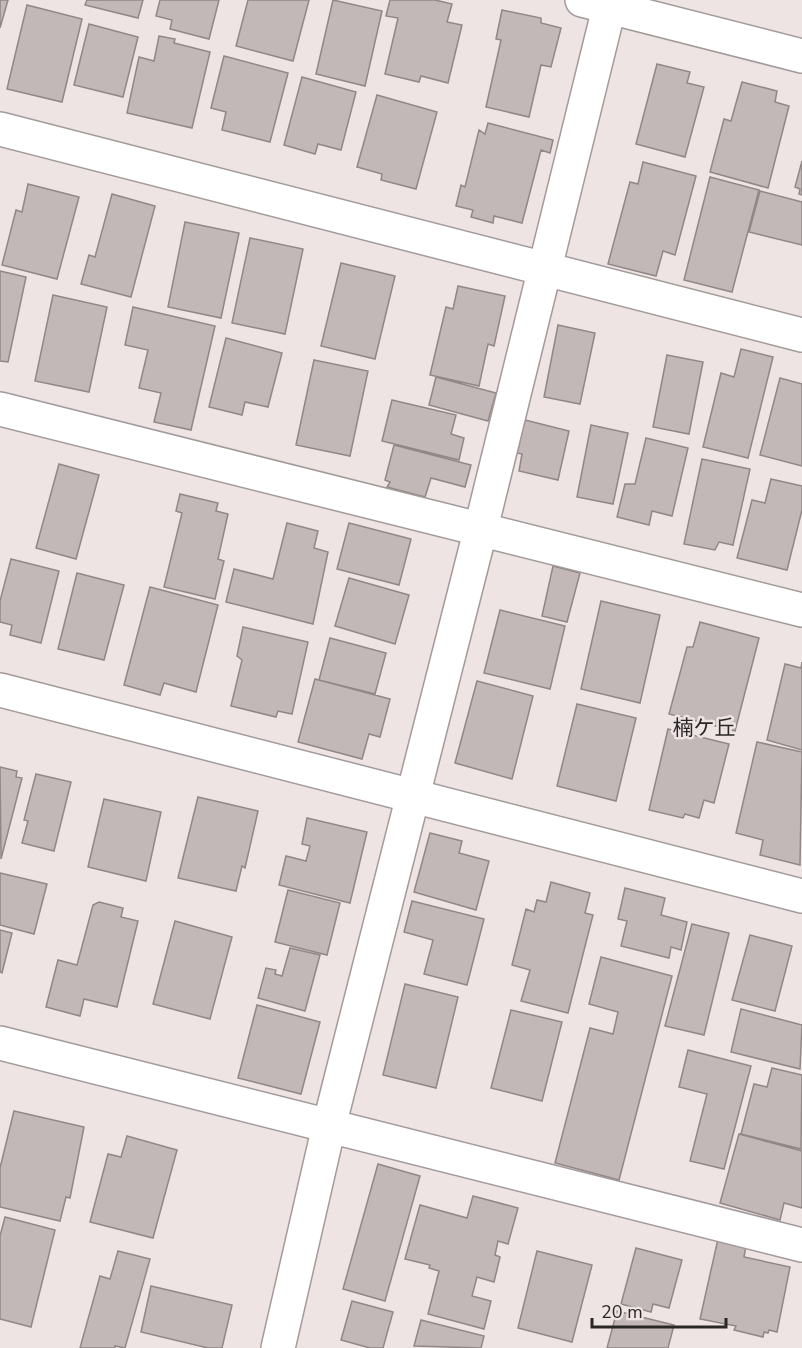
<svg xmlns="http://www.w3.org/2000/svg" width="802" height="1348" font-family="'Nunito Sans','Noto Sans JP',sans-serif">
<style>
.building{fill:#c2b8b8;stroke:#918787;stroke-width:1.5}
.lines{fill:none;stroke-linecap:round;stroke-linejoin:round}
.minor-casing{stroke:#a39a9a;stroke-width:36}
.minor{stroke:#fff;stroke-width:33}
.labels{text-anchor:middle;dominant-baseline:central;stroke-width:5;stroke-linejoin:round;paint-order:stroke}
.neighbourhood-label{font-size:21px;fill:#2a2727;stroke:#eee4e4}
</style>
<rect width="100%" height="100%" fill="#eee4e4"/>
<path class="building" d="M0,0H8L0,28Z
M87,0H143L138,18L85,5Z
M160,0H219L209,39L170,29L172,20L156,16Z
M248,0H309L293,61L236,46Z
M333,0L382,11L365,86L316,74Z
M390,0H435L452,4L447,22L462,25L448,83L421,76L419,82L385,74L398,18L386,16Z
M27,5L82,19L62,102L7,89Z
M502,10L541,18V23L561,28L551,67L541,65L529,117L486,107L501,40L496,39Z
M89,24L138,37L123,97L74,85Z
M159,36L175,39L174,43L210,52L192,128L127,113L139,57L154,61Z
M224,56L288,73L270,142L222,130L226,112L211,108Z
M657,64L690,72L687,83L704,87L685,157L636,144Z
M302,77L356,92L341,150L318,144L315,154L284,145Z
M742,82L777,91L775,102L789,106L768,188L710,172L724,119L731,121Z
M377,95L437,112L416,189L381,180L382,174L357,167Z
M488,123L553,140L550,153L541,150L522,223L494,216L493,223L471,217L473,210L456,206L461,185L465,187L479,130L485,134Z
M802,161V195L799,194L800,189L795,187Z
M643,162L696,176L675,255L663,251L656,276L608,264L630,182L638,184Z
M710,177L759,190L732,292L684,280Z
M28,184L79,197L57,279L2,265L16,210L22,212Z
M760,191L802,202V245L749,232Z
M112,194L155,206L131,297L81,284L89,255L95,257Z
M185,222L239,233L221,318L168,307Z
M250,238L303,249L285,334L232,323Z
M341,263L395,276L375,359L321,346Z
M0,271L26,277L8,362L0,361Z
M458,286L505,296L494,346L488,344L479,386L430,375L446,307L453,309Z
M53,295L107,307L89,392L35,381Z
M133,307L215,326L191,430L154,422L161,393L139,388L148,350L125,345Z
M558,325L595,333L580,404L544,397Z
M226,338L282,353L268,407L245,402L242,415L209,407Z
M741,349L773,357L748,458L703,447L721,373L734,377Z
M667,355L703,362L689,434L653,427Z
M314,360L368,371L350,456L296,445Z
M436,377L496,393L488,421L429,405Z
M780,378L802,384V466L760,455Z
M392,400L456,415L451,434L464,438L459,460L382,441Z
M525,420L569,431L558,480L519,471L522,454L517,453Z
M591,425L628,433L613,504L577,497Z
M646,438L688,448L672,516L652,511L649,525L617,517L625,484H635Z
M394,445L471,465L465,487L431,478L425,497L387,487L390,482L385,480Z
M702,459L750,469L733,545L719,542L715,550L684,544Z
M59,464L99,475L76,559L36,548Z
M771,479L802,486V510L787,570L737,558L752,500L765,503Z
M180,494L218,503L216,511L228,514L218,559L224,561L215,599L164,587L182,513L176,511Z
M287,523L318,531L314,548L328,552L313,624L226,602L234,569L273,579Z
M349,523L411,539L399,585L337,569Z
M11,559L59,571L41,643L10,635L12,625L0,622V601Z
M553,566L580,573L567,622L542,616Z
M77,573L124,585L104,660L58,649Z
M349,578L409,595L395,644L335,626Z
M150,587L218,605L196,692L164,683L160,695L124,685Z
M601,601L660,615L640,703L581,689Z
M500,610L565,626L550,689L484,673Z
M700,622L759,638L735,731L669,714L687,647H693Z
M243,627L308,642L292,714L278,711L276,717L231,706L242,660L237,656Z
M330,638L386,653L375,694L319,680Z
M802,662V750L767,740L785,664L801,668Z
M315,679L390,699L380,737L369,734L362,759L298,742Z
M477,681L533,696L512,779L455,763Z
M577,704L636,718L616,801L557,786Z
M668,729L729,744L714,803L704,800L699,818L685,814L683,818L649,810Z
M757,742L802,752L800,865L760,855L763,840L736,833Z
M0,767L17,771L16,777L22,778L1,859Z
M36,774L71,782L54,851L22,843L28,821L24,820Z
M198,797L258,811L245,868L242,866L236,891L178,878Z
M104,799L161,812L146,881L88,867Z
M307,818L367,832L350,903L279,885L286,856L306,861L310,846L302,844Z
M430,833L462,841L459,853L489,861L476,910L414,892Z
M0,873L47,884L34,934L0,925Z
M551,882L590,893L585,913L593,915L568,1013L521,1001L530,970L512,965L526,909L534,912L537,900L546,902Z
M625,888L665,898L661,915L687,922L681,950L671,947L669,958L621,946L627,921L618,919Z
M288,890L340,903L327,955L275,942Z
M412,901L484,919L467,985L424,974L433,940L404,932Z
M99,902L123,908L121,917L138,921L117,1007L84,999L80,1016L46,1007L58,960L77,965L93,905Z
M175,921L232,937L210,1019L153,1004Z
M692,924L729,933L704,1035L665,1026Z
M0,930L12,933L2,973L0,972Z
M750,935L792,946L775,1011L732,1000Z
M290,948L320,955L305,1011L258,998L266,968L276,970L275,974L282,976Z
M601,957L672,976L619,1180L555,1163L590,1028L613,1034L618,1012L589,1004Z
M405,984L458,997L436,1088L383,1075Z
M257,1005L320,1022L301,1094L238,1078Z
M741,1009L802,1025L800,1069L731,1052Z
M511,1010L562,1022L542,1101L491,1088Z
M688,1050L751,1066L724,1169L690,1161L707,1094L679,1087Z
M772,1068L802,1075L801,1149L741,1134L754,1084L767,1087Z
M14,1111L84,1127L70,1198L66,1197L60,1221L0,1207V1168Z
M739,1134L802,1151V1208L784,1203L780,1220L720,1203Z
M127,1136L177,1150L153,1238L90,1222L108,1154L121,1157Z
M378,1164L420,1176L385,1301L343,1289Z
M473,1196L518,1208L508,1244L498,1241L495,1255L500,1257L494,1282L477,1277L472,1296L491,1301L484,1329L428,1314L439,1271L429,1268L430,1265L405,1259L420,1205L467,1218Z
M5,1217L55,1230L31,1327L0,1319V1236Z
M718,1239L746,1246L744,1257L790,1267L777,1332L769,1330L768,1333L764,1332L763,1337L734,1330L736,1326L700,1319Z
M636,1248L682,1260L669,1308L653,1304L651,1312L621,1304Z
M118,1251L150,1259L125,1348L115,1346V1348H80L100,1276L110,1279Z
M537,1251L592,1265L572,1342L518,1328Z
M151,1286L232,1305L222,1348H208L141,1332Z
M352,1301L393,1312L383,1348H370L341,1340Z
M617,1311L674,1325L668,1348H607Z
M421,1320L484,1336L481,1348L414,1346Z"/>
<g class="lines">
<g class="minor-casing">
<path id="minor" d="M582,0L802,56
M0,129L802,335
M0,409L802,610
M0,690L802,896
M0,1043L802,1245
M278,1348L329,1126L481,528L611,0"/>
</g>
<use href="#minor" class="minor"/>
</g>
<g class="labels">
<g class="neighbourhood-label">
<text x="704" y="728">楠ケ丘</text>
</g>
</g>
<path d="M592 1318v9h134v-9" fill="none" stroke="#2a2727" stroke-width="3"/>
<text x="601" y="1318" font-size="18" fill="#2a2727" stroke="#eee4e4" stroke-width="4.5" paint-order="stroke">20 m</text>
</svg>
